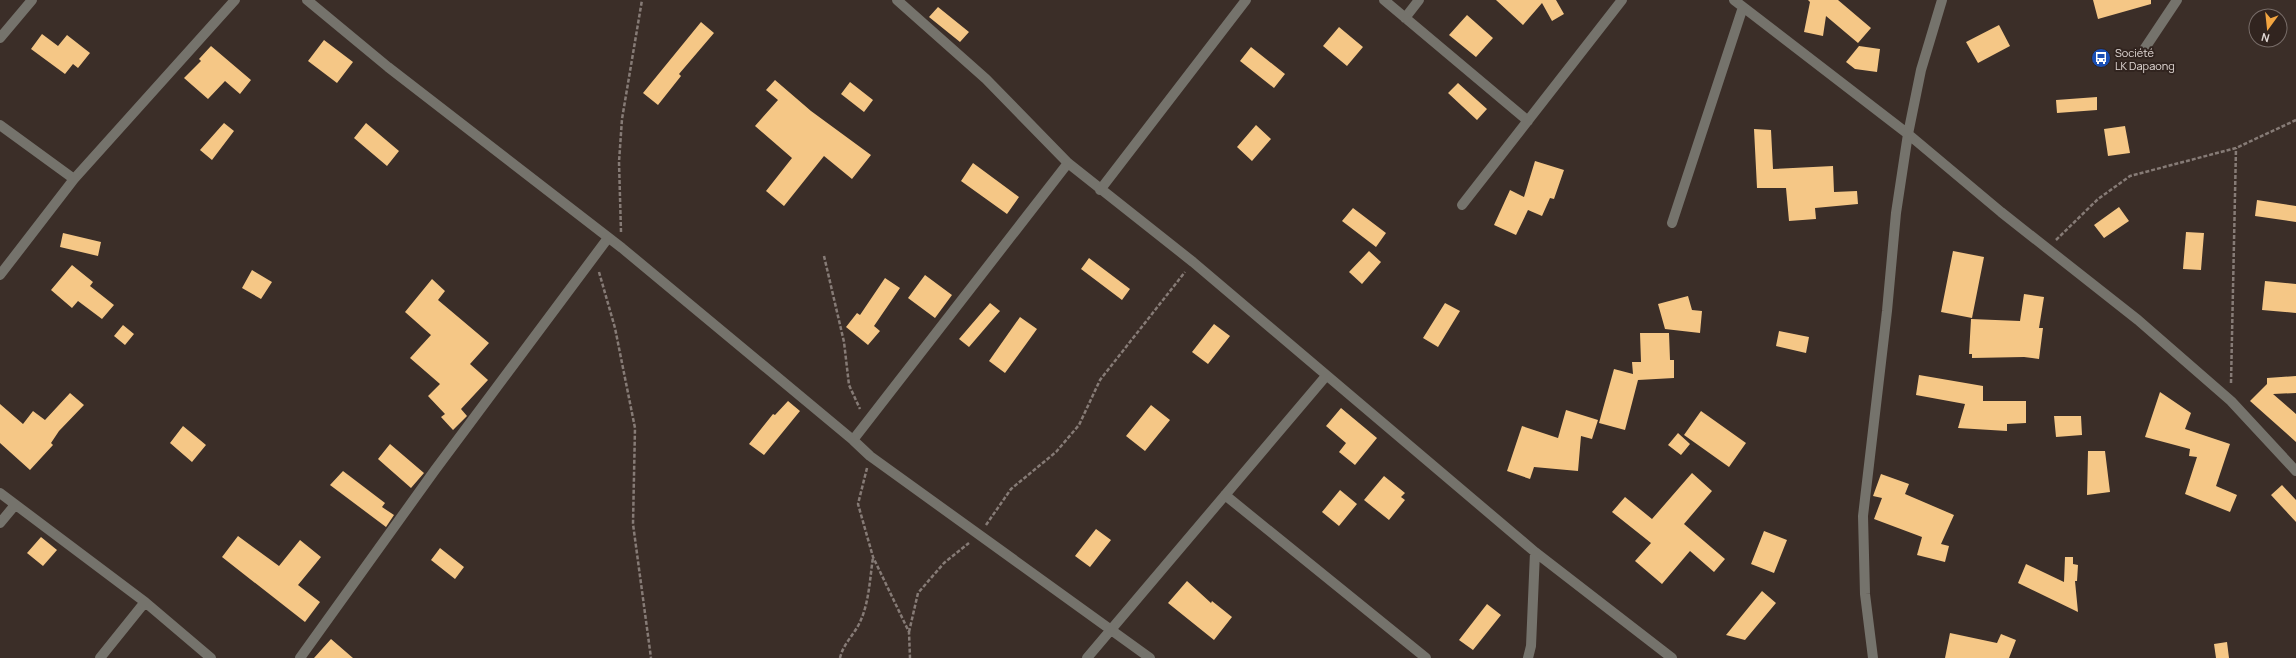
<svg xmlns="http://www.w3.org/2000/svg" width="2296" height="658" font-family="Manrope,sans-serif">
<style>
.building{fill:#f5c786}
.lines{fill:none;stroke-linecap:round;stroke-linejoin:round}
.path{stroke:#867b76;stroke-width:2.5;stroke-dasharray:4 2;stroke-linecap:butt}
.minor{stroke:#75736c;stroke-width:10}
.labels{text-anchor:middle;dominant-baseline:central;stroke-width:4;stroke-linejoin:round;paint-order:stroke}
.poi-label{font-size:11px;fill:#e1d8d5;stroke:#31241f;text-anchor:start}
</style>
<rect width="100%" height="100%" fill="#3b2e28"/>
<path class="building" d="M1496,0H1556L1564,14L1552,21L1542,3L1523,25Z
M1808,0H1838L1871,28L1858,43L1826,16L1823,36L1804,32L1810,2Z
M2093,0H2151V4L2098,19Z
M938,7L969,32L960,42L929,17Z
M1467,15L1493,38L1476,57L1449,35Z
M701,22L714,33L679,74L681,76L658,105L643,93Z
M1999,25L2010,46L1978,63L1966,42Z
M1339,27L1363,47L1347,66L1323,46Z
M42,34L58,46L67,35L90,53L78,68L73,64L65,74L31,49Z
M324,40L353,62L337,83L308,61Z
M211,46L251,80L240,94L225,81L208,99L184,78L201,61L199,59Z
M1859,46L1880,49L1877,72L1855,69L1846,62Z
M1251,47L1285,74L1274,88L1240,61Z
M775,80L811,111L871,155L852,179L824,156L784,206L766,191L792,158L755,126L778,100L766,90Z
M850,82L873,100L864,112L841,94Z
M1458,83L1487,109L1477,120L1448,93Z
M2097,97V110L2057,113L2056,100Z
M224,123L234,131L212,160L200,150Z
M366,123L399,151L387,166L354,138Z
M1256,125L1271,139L1252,161L1237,147Z
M2125,126L2130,153L2108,156L2104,129Z
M1754,129L1771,130L1773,169L1833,166L1834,192L1857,191L1858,204L1815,208L1816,219L1789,221L1786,188H1757Z
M1535,161L1564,170L1554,199L1550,198L1542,216L1528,210L1516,235L1494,225L1510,190L1524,197Z
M973,163L1019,197L1007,214L961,181Z
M2257,200L2296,206V222L2255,216Z
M2119,207L2129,221L2104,238L2094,225Z
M1353,208L1386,233L1376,247L1342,221Z
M2186,232L2204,233L2201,270L2183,269Z
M63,233L101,242L98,256L60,247Z
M1369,251L1381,262L1362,284L1349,272Z
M1953,251L1984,257L1972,318L1941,312Z
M1089,258L1130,289L1122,300L1081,269Z
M72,265L93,282L90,286L114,305L102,319L78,301L72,308L51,290Z
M252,270L272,282L261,299L242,288Z
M925,275L952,295L935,318L908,298Z
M885,278L900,288L874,326L880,331L868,345L846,327L857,313L860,315Z
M432,279L445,291L438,300L489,343L470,364L488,380L461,409L467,416L453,430L441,417L445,414L428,396L440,384L410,358L431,335L405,312Z
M2265,281L2296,284V313L2262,310Z
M2024,294L2044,297L2039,328H2043L2039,359L2024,357L1972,358V354H1969L1971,319L2020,321Z
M1688,296L1692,310L1702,311L1700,333L1665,329L1658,304Z
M990,303L1000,311L969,347L959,339Z
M1445,303L1460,311L1438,347L1423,338Z
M1020,317L1037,329L1005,373L989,361Z
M1214,324L1230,336L1208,364L1192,352Z
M123,325L134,334L125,345L114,336Z
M1779,331L1809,337L1806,353L1776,346Z
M1640,333H1669L1670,360H1674V378L1638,380L1625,430L1599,423L1614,369L1633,374L1632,362H1641Z
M1919,375L1983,386V401H2026V423L2007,424V431L1958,428L1965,404L1916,395Z
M2296,376V393L2273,394L2296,414V442L2250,401L2267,384V378Z
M2160,392L2191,413L2185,429L2230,444L2216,486L2237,495L2230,512L2185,494L2197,457L2189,456L2190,449L2145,437Z
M70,393L84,405L59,431L51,443L53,445L30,470L0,443V404L23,424L33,411L45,420Z
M788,401L800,411L764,455L749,444L773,414L775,415Z
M1151,405L1170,420L1145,451L1126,436Z
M1341,408L1377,438L1355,465L1339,452L1346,443L1326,426Z
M1566,410L1598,420L1592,439L1581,436L1578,471L1534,467L1530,479L1507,471L1522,426L1558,438Z
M1701,411L1746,443L1729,467L1684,435Z
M2054,416H2081L2082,435L2056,437Z
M183,426L206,445L192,462L170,443Z
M1678,433L1690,444L1681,455L1668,445Z
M390,444L424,473L411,488L378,459Z
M2088,451H2105L2110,492L2087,495Z
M343,471L385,503L382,507L394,515L386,527L330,485Z
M1692,473L1712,491L1684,524L1725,559L1714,572L1690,551L1662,584L1635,561L1651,543L1612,512L1625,497L1652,519Z
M1881,474L1909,484L1905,494L1954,515L1941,544L1949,546L1945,562L1917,555L1922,537L1874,519L1882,498L1873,496Z
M1384,476L1405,493L1401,497L1405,500L1389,520L1364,500Z
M2282,485L2296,500V522L2271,495Z
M1340,490L1357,504L1339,526L1322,512Z
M1096,529L1111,540L1090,567L1075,556Z
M1764,531L1787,540L1774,573L1751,564Z
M238,536L279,566L300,540L321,557L298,585L320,602L305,622L222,557Z
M41,537L57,550L43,566L27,553Z
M440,548L464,567L455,579L431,560Z
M2065,557H2073V564L2078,565L2077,581H2075L2078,612L2018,583L2026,564L2064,582Z
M1187,581L1211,603L1212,601L1232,617L1214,640L1168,603Z
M1762,591L1776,603L1745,640L1726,635Z
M1487,604L1501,615L1473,650L1459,640Z
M1950,633L1997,643L2001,634L2016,640L2009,658H1945Z
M331,639L353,658H314Z
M2227,642L2229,658H2216L2214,644Z"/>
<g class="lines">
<path class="path" d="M621,232L619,162L622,119L642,0
M2056,240L2098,199L2130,176L2236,148L2296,120
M824,256L844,342L849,385L860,409
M599,272L615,328L635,428L633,524L651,658
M2231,383L2236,148
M867,468L858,504L873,557L909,632L910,658
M986,525L1011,489L1056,452L1079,425L1100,380L1185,272
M909,632L918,593L944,563L969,543
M840,658C843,644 854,635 860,622C869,603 870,578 873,557"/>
<path class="minor" d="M307,0L388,67L622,248L853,440L870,456L1150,658
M897,0L986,79L1068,163L1193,262L1535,552L1672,658
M1384,0L1528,121
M1734,0L1908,134L2001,212L2138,320L2231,401L2296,471
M1405,18L1419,0
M0,38L32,0
M2143,51L2177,0
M0,125L74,179
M1100,190L1246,0
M1462,205L1622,0
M1672,223L1743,7
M0,275L74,179L235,0
M853,440L1068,163
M0,493L145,602L211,658
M1225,495L1426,658
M0,523L15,505
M100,658L145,602
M300,658L435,470L608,238
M1087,658L1326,376
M1528,658L1531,646L1535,552
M1873,658L1865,594L1863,516L1887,311L1896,213L1908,134L1921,70L1942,0"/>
</g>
<defs>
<g id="bus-disc" transform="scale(1)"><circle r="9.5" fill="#1a4fb4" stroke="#31241f"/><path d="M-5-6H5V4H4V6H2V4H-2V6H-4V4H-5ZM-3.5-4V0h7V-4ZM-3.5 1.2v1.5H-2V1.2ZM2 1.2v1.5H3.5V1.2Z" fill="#fff"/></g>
</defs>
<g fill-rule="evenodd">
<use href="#bus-disc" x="2101" y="58"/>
</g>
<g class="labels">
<g class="poi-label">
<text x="2115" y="52">Société<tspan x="2115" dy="13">LK Dapaong</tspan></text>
</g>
</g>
<g transform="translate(2268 28) rotate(195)"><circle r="19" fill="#31241f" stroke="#776c68"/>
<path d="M0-3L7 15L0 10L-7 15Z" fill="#f2a541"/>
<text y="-6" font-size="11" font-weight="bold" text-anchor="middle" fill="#e1d8d5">N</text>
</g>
</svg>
